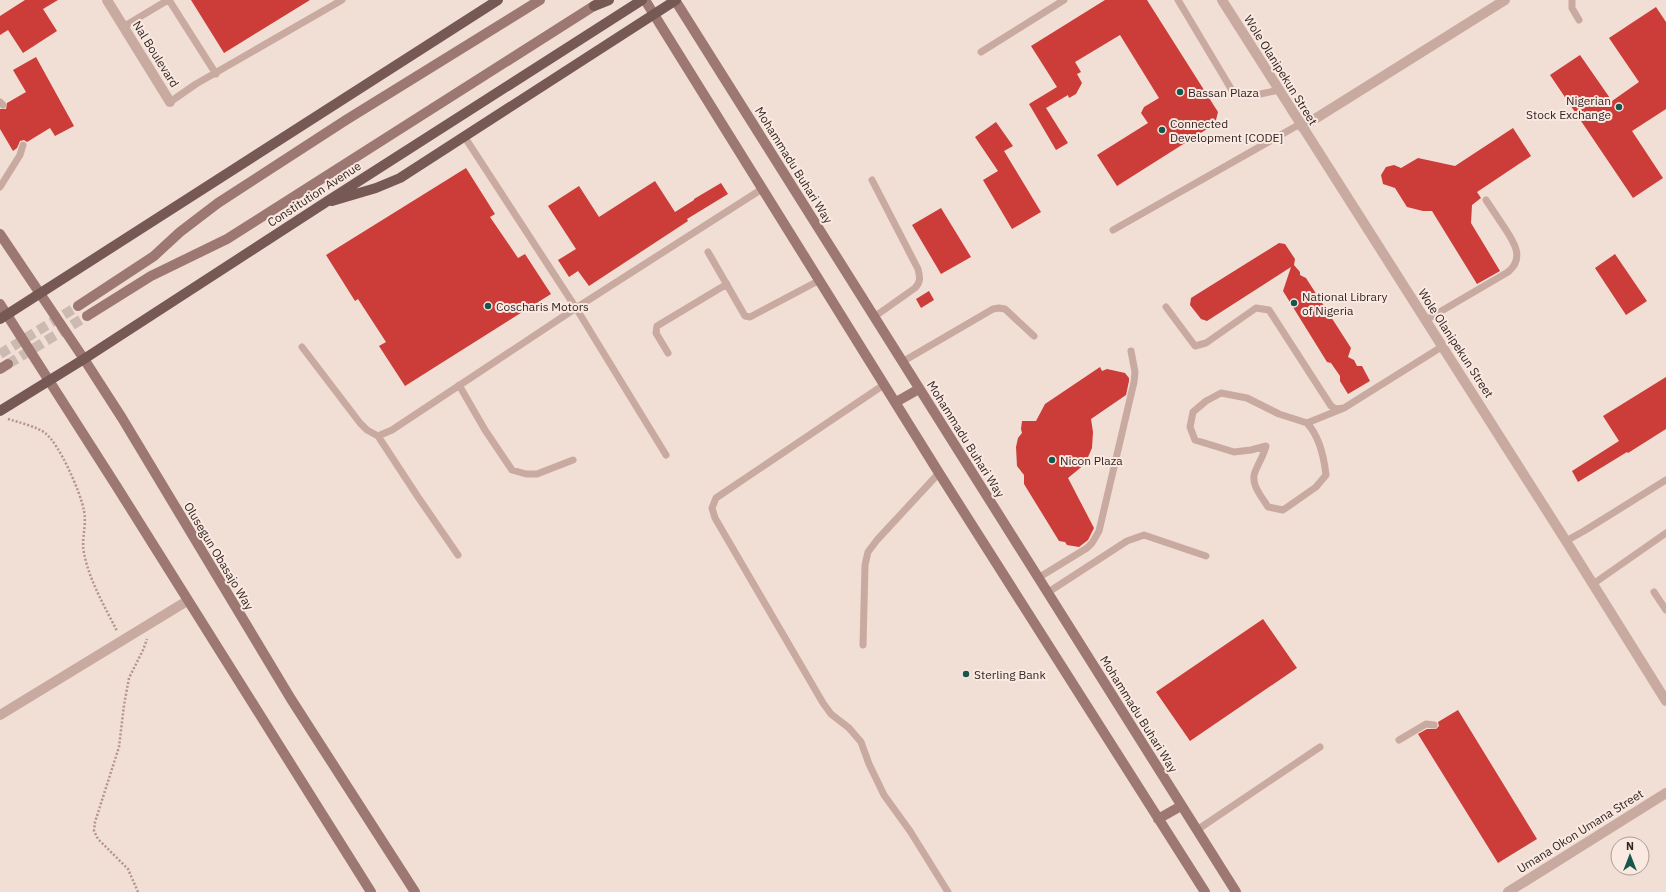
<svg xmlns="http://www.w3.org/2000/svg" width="1666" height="892" font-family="'IBM Plex Sans',sans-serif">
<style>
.building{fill:#cc3c38}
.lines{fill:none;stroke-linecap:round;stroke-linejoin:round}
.secondary-tunnel{stroke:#cbb9b2;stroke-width:10;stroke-dasharray:10 5;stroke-linecap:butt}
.path{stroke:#b5948b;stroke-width:2.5;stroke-dasharray:2 2;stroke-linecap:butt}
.service{stroke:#c9aaa1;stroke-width:7}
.minor{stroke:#c9aaa1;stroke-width:10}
.secondary{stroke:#9d7872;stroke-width:10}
.primary{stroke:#765854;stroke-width:10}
.poi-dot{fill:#18564d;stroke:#f9e9e1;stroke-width:1.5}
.labels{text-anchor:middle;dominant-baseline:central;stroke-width:4;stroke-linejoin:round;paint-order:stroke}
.street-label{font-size:12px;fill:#332524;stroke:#f9e9e1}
.poi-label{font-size:12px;fill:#332524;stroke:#f9e9e1;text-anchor:start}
</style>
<rect width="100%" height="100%" fill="#f1ded5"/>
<path class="building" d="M25,0H58L43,9L57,31L23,53L8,30L0,35V16Z
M191,0H310L224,53Z
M1105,0H1147L1218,112L1215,124L1117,186L1097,155L1148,123L1141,113L1144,107L1159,98L1120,35L1075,62L1081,72L1077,74L1082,83L1076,94L1069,98L1068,95L1046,108L1068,143L1056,150L1029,104L1057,87L1031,46Z
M1656,7L1666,22V109L1632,131L1663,178L1633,198L1550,75L1580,55L1612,101L1639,82L1609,38Z
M36,57L74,126L55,136L50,128L27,142L24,140L20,141L17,148L13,151L0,129V109H6L7,103L26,92L13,70Z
M996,122L1013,146L1004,151L1041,212L1012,229L983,180L998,171L975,137Z
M1513,128L1531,156L1477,192L1481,198L1472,205L1471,223L1500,271L1477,284L1432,211H1423L1407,207L1395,188L1383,184L1381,175L1386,167L1394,165L1401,168L1418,158L1455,166Z
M466,168L495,214L490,217L518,258L525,254L551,294L405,386L379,346L386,342L358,299L355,301L326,255Z
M655,181L675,212L694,200V199L721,183L728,194L687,219L688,221L589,286L578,271L569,277L558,260L576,249L548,206L579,186L599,217Z
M941,208L971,257L941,274L912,225Z
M1279,243L1285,244L1295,259L1294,265L1300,272V275L1306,278L1351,348L1348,357L1354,360L1357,366H1362L1370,381L1348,394L1340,381V376L1331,363L1327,362L1283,291L1291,267L1207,321L1201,319L1190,305L1191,298Z
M1615,254L1647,301L1626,315L1595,268Z
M929,291L934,300L921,308L916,299Z
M1100,367L1102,371L1107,369L1125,373L1129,378V381L1126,395L1091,419L1093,432L1092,448L1085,464L1068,478L1094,528L1088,540L1079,547L1067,545L1065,542L1059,541L1024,484V475L1017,466L1016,447L1018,438L1022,433L1021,429L1022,421H1036L1045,404Z
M1666,377V429L1628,453L1627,452L1578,482L1572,471L1619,441L1603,416Z
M1263,619L1297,668L1190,741L1156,692Z
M1458,710L1537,839L1498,863L1418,734L1427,729H1436L1439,726L1438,722Z"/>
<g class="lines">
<path class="secondary-tunnel" d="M0,354L78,306
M8,364L87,316"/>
<path class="path" d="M8,419C18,422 38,427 45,433C59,443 81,493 84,511C87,525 81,539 84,553C89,580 105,607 117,631
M138,892L128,869L98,839L94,831L95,822L119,747L124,705L129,678L143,650L147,639"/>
<path class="service" d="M169,0L216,74
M1178,0L1233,92L1256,95L1279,90
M1572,0V8L1579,20
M123,27L168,0
M981,52L1064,0
M0,102L3,105
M170,102L196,84L342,0
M464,136L576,308L762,189
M872,180L918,269C920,277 921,282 915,288L874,317
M0,187L20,155L23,145
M1113,230L1300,124
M708,252L745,316L750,317L820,280
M1166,307L1195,346L1206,343L1256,308L1269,310L1331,406L1336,409L1344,408L1443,346
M1426,320L1508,272C1525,258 1514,242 1504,227C1498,218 1492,209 1486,200
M302,347L360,423L367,430L378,436L392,430L576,308L666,455
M668,353L656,333L657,326L727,284
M902,362L993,309L999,308L1005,309L1034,336
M885,384L716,498L712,508L715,518L823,703L831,714L849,728L861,742L869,764L884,795L910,831L948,892
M459,385L485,430L512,470L526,474H537L573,460
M1307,423L1279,414L1247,398L1221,393L1206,401L1193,412L1190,427L1195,440L1234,452L1251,450L1266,446C1263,457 1259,462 1255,472C1250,484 1262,497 1268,507L1283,510L1316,487L1326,475C1324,457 1320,437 1307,423L1344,408
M378,436L418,497L458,555
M1566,541L1584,531L1666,480
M1038,578L1087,548L1092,543L1099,531L1134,382L1135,372L1131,351
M1593,584L1666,533
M1654,592L1666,610
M1047,593L1127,541L1144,535L1206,556
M863,645L865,565L868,552L877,540L939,473
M1399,740L1426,724L1434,725
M1197,830L1320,747"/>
<path class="minor" d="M107,0L170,102
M1222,0L1566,541L1666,701
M1302,127L1505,0
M0,715L187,601
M1508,892L1666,793"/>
<path class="secondary" d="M645,0L939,473L1205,892
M675,0L1236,892
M0,234L84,359L122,418L291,699L415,892
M0,304L117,487L371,892
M78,306L154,256L180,232L218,203L346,120L540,0
M87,316L151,276L227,239L600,2
M0,369L8,364
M896,402L919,389
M1158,819L1181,806"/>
<path class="primary" d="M594,6L609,0
M332,201L376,188L400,178L676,0
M0,319L498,0
M0,411L84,359L323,204L642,0"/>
</g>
<g class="poi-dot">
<circle cx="1180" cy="92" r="4"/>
<circle cx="1619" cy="107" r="4"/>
<circle cx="1162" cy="130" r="4"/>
<circle cx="1294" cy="303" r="4"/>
<circle cx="488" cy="306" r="4"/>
<circle cx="1052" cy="460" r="4"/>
<circle cx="966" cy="674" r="4"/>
</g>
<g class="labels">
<g class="street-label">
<text transform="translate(156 54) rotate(58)">Nal Boulevard</text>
<text transform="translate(1281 70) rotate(58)">Wole Olanipekun Street</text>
<text transform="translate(794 165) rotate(58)">Mohammadu Buhari Way</text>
<text transform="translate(314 194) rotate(-33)">Constitution Avenue</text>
<text transform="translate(1456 343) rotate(57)">Wole Olanipekun Street</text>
<text transform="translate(966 439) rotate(58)">Mohammadu Buhari Way</text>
<text transform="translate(219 556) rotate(59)">Olusegun Obasajo Way</text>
<text transform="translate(1139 714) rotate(58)">Mohammadu Buhari Way</text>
<text transform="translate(1580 831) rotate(-32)">Umana Okon Umana Street</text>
</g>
<g class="poi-label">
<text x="1188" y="92">Bassan Plaza</text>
<text x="1611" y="100" text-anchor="end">Nigerian<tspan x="1611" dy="14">Stock Exchange</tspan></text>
<text x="1170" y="123">Connected<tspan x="1170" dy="14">Development [CODE]</tspan></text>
<text x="1302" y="296">National Library<tspan x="1302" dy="14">of Nigeria</tspan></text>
<text x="496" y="306">Coscharis Motors</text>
<text x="1060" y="460">Nicon Plaza</text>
<text x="974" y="674">Sterling Bank</text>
</g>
</g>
<g transform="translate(1630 856)"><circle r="19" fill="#f9e9e1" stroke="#aa9b95"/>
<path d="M0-3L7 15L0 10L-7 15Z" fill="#18564d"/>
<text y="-6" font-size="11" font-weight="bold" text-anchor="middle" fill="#332524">N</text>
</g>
</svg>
